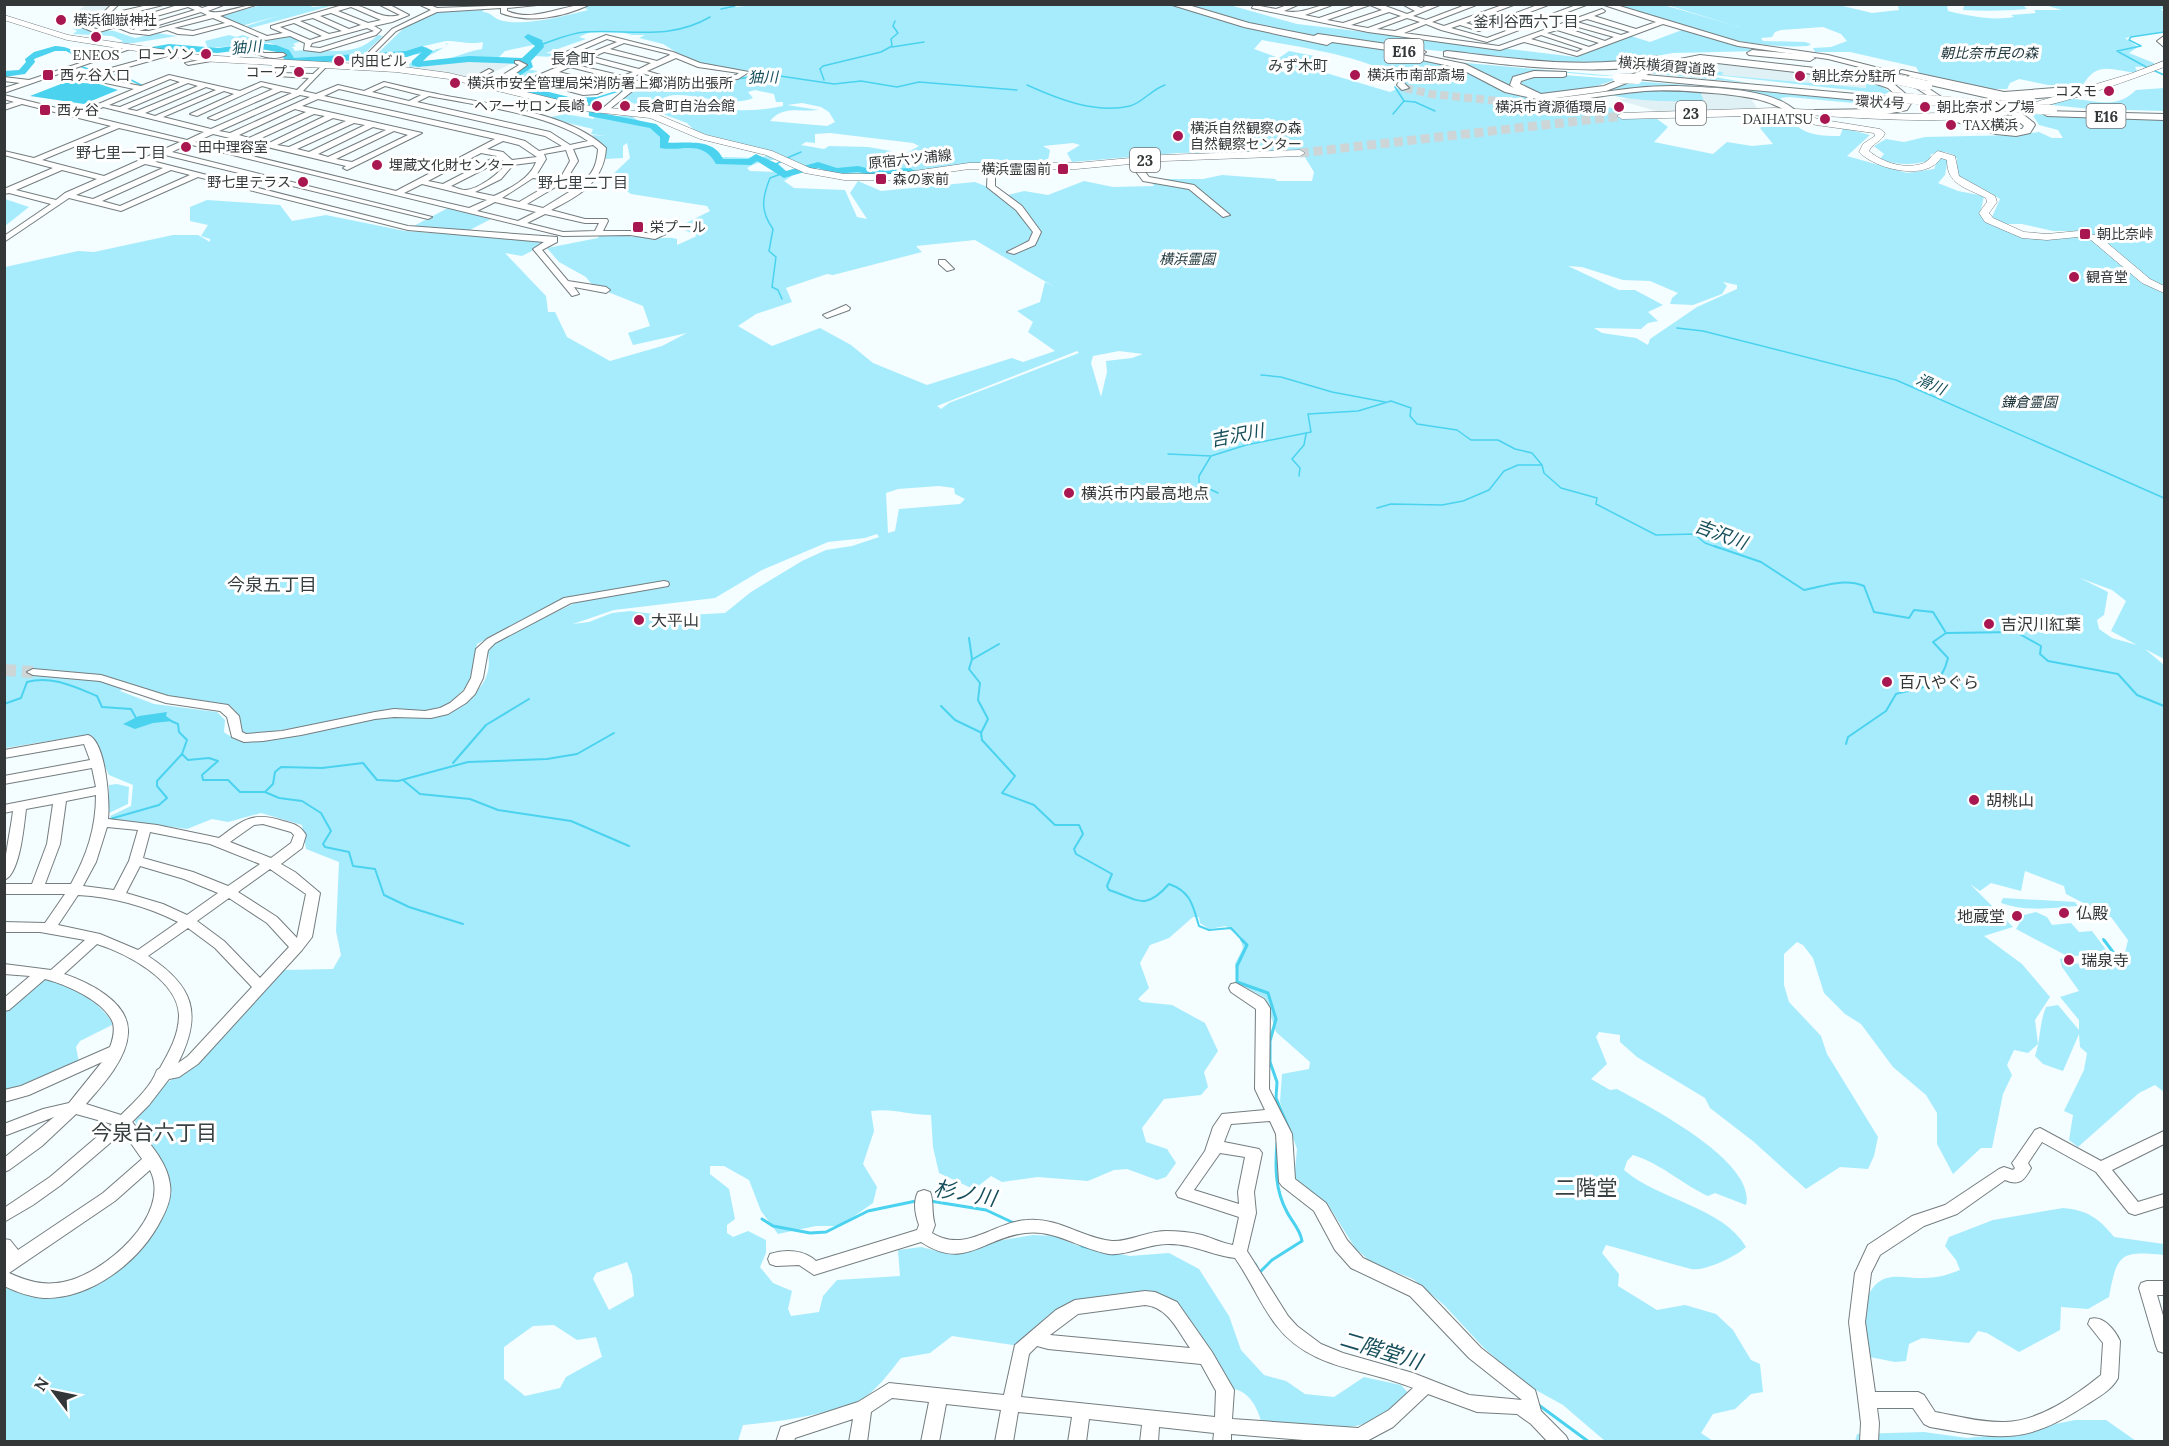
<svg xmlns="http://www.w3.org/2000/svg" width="2169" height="1446" font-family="Lora,'Noto Sans JP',serif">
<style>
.built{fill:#dff1f5}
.green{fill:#a7ecfd;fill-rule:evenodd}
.water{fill:#4ad2ef}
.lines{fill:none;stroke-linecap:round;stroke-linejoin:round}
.stream-far2{stroke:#4ad2ef;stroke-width:1.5}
.stream-far1{stroke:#4ad2ef;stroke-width:2}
.stream{stroke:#4ad2ef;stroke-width:3}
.river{fill:#4ad2ef;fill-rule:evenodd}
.minor-tunnel-far1{stroke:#cdd5d7;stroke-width:8;stroke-dasharray:8 4;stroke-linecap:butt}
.minor-tunnel{stroke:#cdd5d7;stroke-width:12;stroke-dasharray:12 6;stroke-linecap:butt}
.major-tunnel{stroke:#cdd5d7;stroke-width:9;stroke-dasharray:9 4.5;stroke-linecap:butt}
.minor-casing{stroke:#757d7f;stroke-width:2}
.major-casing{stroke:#757d7f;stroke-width:1}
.highway-casing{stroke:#757d7f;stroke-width:2}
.minor{fill:#fff;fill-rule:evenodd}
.major{fill:#fff;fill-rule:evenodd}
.highway{fill:#fff;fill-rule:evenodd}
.highway-bridge-casing{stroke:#757d7f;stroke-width:10;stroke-linecap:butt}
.highway-bridge{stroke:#fff;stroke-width:10}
.poi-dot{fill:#a91751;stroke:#fff;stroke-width:2}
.labels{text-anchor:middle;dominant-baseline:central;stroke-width:6;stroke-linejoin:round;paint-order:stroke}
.far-poi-label{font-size:14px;fill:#333738;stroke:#fff;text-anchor:start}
.far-park-label{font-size:14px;font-style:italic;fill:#1c3338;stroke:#fff}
.far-street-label{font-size:14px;fill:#333738;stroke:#fff}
.far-neighbourhood-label{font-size:15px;fill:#394042;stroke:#fff}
.far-water-label{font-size:15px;font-style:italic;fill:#164f5b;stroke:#fff}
.shield{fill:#fff;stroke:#707374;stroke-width:1.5}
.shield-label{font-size:15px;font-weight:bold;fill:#333738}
.poi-label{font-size:16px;fill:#333738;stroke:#fff;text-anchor:start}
.water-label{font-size:18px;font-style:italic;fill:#164f5b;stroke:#fff}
.neighbourhood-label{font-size:18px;fill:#394042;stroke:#fff}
.near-neighbourhood-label{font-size:21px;fill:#394042;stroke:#fff}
.near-water-label{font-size:21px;font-style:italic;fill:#164f5b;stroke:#fff}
</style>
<rect width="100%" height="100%" fill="#f4fdff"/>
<path class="built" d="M86,5H114L108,10H96L89,17L90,21L80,23L78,17L72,15Z
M454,60L487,62H516L478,79L410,68Z
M1712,62H1732L1841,77L1866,84V88L1721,75L1723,72L1710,70Z
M1700,91L1749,96L1757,108L1705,110L1694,101L1703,100Z
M1634,97L1678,101L1677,103L1699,106L1702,111L1660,112L1618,100Z"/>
<path class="green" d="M591,4L737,5H734L735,7L763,4H1226L1297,24L1576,57L1631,36L1650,42L1682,30L1760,51L1673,53L1609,64L1545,61L1388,46L1471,72L1497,87L1522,95L1579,101L1612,108L1617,114L1634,118L1657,119L1668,127L1654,142L1713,154L1727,142L1752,146L1773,144L1760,128L1778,116C1791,118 1795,127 1807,132C1817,136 1829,136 1840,136L1843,128L1870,135L1847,156L1907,173L1934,169L1939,157L1948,159L1945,175L1938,183L1958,191L1984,196L1980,214L1983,217C2016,235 2043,245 2080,231H2053L2022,224H2003L1992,217L2000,199C1988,191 1964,183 1956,173L1957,159L1954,155L1945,152L1931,154L1930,160C1914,166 1896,165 1880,159L1884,154L1874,146L1886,139L1904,142L1925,137L2017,135L2039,132L2052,138H2063L2058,130L2039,125L2032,114L2164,120V659L2145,649L2164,665V1092L2155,1085L2139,1093L2078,1147L2069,1140L2073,1115L2064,1111L2084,1070L2087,1053L2080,1047L2079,1034L2063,1071L2043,1064L2035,1056C2041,1039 2039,1024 2046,1007L2058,1005L2079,1030V1020L2060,997L2079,991L2062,967L2060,959L2065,957L2074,964L2124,957L2128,940L2111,917L2105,916L2098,907L2089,906L2066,894L2064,886L2025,871L2021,891L1991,883L1980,891L1970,884L2013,927L1984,936L2022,964L2050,997L2035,1020L2038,1044L2028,1053L2014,1050L2007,1065L2012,1075L2003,1094L1992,1148H1981L1953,1174L1937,1144V1113L1926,1095L1893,1067L1861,1024L1845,1014L1824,993L1813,958L1803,945L1797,942L1784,954V985L1789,1002L1821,1036L1827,1054L1878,1137L1874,1156L1868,1169L1840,1167L1806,1189L1754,1142L1710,1108L1705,1098L1637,1057L1620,1042V1035L1599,1032L1596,1037L1607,1064L1591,1079L1610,1090L1617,1089C1650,1107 1757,1162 1746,1205L1715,1193L1708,1196C1682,1184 1660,1163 1633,1155L1627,1161L1624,1170C1658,1200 1723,1207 1746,1247C1737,1256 1704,1272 1691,1269C1663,1262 1634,1252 1606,1245L1602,1253L1619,1274L1618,1286L1657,1310L1685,1305L1716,1314L1733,1330L1751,1360L1760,1364L1763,1392L1751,1394L1735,1409L1713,1414L1701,1433L1713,1441H1605L1563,1405L1525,1384L1484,1348L1444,1305L1413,1279L1372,1263L1355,1248L1327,1203L1294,1181L1297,1149L1280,1102L1282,1074L1309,1069L1310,1062L1276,1032L1265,998L1239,984L1235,964L1243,948L1240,938L1226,926L1209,929L1200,923L1199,917H1193L1169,938L1150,945L1140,963L1149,988L1138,999L1142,1002L1172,1005L1205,1023L1218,1051L1204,1072L1208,1087L1201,1095L1164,1099L1142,1128L1146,1142L1167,1149L1176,1163L1166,1177L1157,1180L1127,1169L1114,1170L1088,1181L1038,1177L1002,1182L991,1176L977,1187H969L939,1173L933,1147L931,1115C909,1115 893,1108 871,1111L874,1131L863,1164L877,1187L873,1203L840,1226H816L778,1234L761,1211L749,1180L724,1166H710V1174L729,1189L735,1219L727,1225V1233L733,1237L748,1231L766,1240V1253L760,1267L773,1283L792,1291L788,1309L791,1316L819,1312L823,1296L837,1280L900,1276L898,1250L921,1247L950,1254L985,1243L1033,1235L1055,1236L1076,1245L1130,1256L1169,1253L1199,1269L1229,1316L1241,1350L1264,1375L1286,1381L1305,1394L1334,1397L1364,1377L1401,1385L1411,1396C1366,1440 1318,1429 1261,1421C1258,1411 1254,1401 1245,1394C1239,1389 1230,1389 1226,1383C1211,1360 1195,1323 1173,1307C1144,1287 1082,1298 1052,1313C1040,1320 1029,1336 1020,1346L952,1336L930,1353L901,1358C889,1373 875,1393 858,1401C826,1415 778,1422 743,1425L738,1441L5,1442V1288C19,1291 35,1295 50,1294C97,1289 171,1238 166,1185C165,1164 142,1140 134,1119L161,1087L188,1068L283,970L333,969L341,955L336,931L339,862L306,849L302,825L261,813L228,822L212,819L187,829L113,819L110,816L131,806L133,785L109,775L93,741L86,735L5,748V267L78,251L94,252L173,235H198L210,242V239L201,236L208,225L190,221V207L207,200L280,205L292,221L326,215L405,231L551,241L522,256L505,253L546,296L548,312H555L567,337L610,361L662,346L687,333L633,345L628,333L650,326L643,306L593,286L586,277L559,262L547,248L598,238L599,235C617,235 635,237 653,238C662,239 668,236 677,239V245L697,236L678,227L710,211L707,206L631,194L608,179L630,158L627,143L623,146V158L606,159L605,148L592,135L606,136L591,134L593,129L547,118L565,114L594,119L593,116H631L654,130L664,142L705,144L717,151L721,157L760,158L766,156L759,148L696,132L687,123L660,113L634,109L638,105L621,99L642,83L754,75L748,71L698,63L675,54L676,52L663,44L639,38L645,35H632L617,31L590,32L579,37L586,39L546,53L557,54L554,57L533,56L542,47L538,44L505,51L497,59L517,60L516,61L454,60L410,68L409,64L422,54L375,56L407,25L433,14L441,11L484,10L482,12C492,12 493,19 503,21C527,26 564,16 588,10L583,7ZM1262,40C1303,48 1375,57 1407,84L1390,92L1326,73L1319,57L1289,51L1279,58L1254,49ZM446,41C461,41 470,45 483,42L482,49C462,52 440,66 420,61C428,55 441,51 448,44L445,43L447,45C444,49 437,48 433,51L426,47L415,48ZM755,90L774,94L776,102H783V106C745,115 699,108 662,100C675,85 729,110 753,98L748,92ZM802,103L821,107L829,112L835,122L827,126L770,121C782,105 801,112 819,110L787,105ZM830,133L913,143L919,146L898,158L888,154L891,151L868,147L829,146L824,149L801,145L806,142L815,143V134ZM1073,143L1080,145L1067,153L1072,162L1177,153L1301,151L1314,172L1312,181H1277L1275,179L1222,175L1203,179H1150L1154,186L1113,187L1084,181L1048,195L1024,191L1008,195L975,182L881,191L858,181L850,193L867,219L857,217L845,190L794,188L784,181L792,176L779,172L750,171L747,168C785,147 801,172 839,174C906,178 971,158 1039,161L1048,160L1050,150L1043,146ZM975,240L1053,286L1045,282L1040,302L1017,311L1033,322L1028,332L1055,351L1023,362L1012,358L927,385L873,363L851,345L820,328L772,346L738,326L756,314L792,302L786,288L827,274L833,275L922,252L916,246ZM1568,266L1582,267L1623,280L1650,281L1678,293L1672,298L1670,304L1693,305L1722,294L1727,286L1723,282L1737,285V289L1697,307L1650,339L1648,345L1636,338L1602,333L1594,328L1641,329L1648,323L1658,321L1648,312L1663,305L1635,290H1619ZM1077,351L1079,353L949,403L941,409L937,406ZM1119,351L1143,354L1132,358L1106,361L1107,372L1101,397L1091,363L1093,356ZM939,486L954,488L955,494L965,499L960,504L899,509L895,531L888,533L886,493L898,489ZM877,534L879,537L852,546L826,550L802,561L751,592L725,613L669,616L630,611L612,613L589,622L573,624L614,610L715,598L762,570L828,542L865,538ZM2080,578L2112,590L2126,601L2111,631L2137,645L2112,638L2099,629L2097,620L2104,615L2108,592ZM571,596L581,600L494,642L488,652C493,682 476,694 451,709L460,697L457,696L470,683L477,644ZM126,686L150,693L227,705C240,710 238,719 239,732C252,738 292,726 310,727C291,741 243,748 224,732L225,720L217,712L154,704L120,691ZM627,1262L632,1275L634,1296L609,1310L593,1279L596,1273ZM554,1325L577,1340L596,1337L602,1357L566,1377L560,1388L525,1396L504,1379V1347L533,1326Z
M1835,4L1872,13L1899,10L1898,5L1951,4L1947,7L1948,11C1969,16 1992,21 2014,17L2011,15L2036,13L2034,10H2062L2045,5L2164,4V9H2161L2164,12V32L2125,38L2138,47L2129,53L2154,63V66L2135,67L2138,73C2114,72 2098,59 2083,85H2048L2019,79L2010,83L2007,89H1983L1920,74L1916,67L1850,52H1815L1813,48L1831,47L1847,41L1841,34L1823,27L1781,30L1775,32L1772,37L1761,38L1763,41L1805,42L1811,44L1808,46C1740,50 1675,24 1611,5H1664L1739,27L1667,5Z
M2022,4L2027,9C2005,11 1985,11 1963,10L1964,6L1957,5Z
M262,5H308L313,7L334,5L251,28L246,26L278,16L241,26L218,16Z
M72,28L114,31L135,38L157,33L177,36L127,44L119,43L123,41L112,36L73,34L77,31Z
M229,35L236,37L243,35L259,41L290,36L302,41L293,44L296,46L292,47L295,51C326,46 351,61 378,35L383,36L363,55L299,59H292L283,48L270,43L208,48L205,41Z
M1695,61L1692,68L1703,75L1749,83L1645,73L1662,66Z
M1706,61L1732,62L1712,63L1710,70L1723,72L1722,75L1866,88V84L1843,77C1862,79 1879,83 1895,95L1715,75L1699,69L1698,66Z
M1455,62L1615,76C1588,77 1532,64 1511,81L1512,86L1525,94Z
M526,69L538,71L518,79L519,81L545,90L542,93L547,94L542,96L509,87L518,85L513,77Z
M1563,75L1617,79C1588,90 1552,99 1522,89L1516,81L1526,76Z
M1634,81L1894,101L1895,102L1869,108L1864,104L1789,97L1780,98L1783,101H1777L1699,89L1704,101C1683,102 1618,102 1603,91Z
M2164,88V111L2090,109L2043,104C2053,101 2062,99 2072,99C2097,100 2116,110 2136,90Z
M5,199L29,207L5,226L4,199Z
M448,208L491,219L466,232L410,228Z
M117,784L129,787L128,804L109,813V785Z
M2003,898L2075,902L2078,906C2051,908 2027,912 2001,903Z
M2036,912L2047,917L2052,925L2071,923L2079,932L2092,931L2107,951L2069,957L2016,929L2024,915Z
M45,979C74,986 96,999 114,1024L80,1041L76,1047L79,1063L25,1087L4,1090V1009Z
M2063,1208C2087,1210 2099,1218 2114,1237L2164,1244V1255C2121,1251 2117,1253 2109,1297L2088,1309L2061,1307L2060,1330L2019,1352L1987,1333L1978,1331L1969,1343L1922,1338L1909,1344L1906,1361L1895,1362L1870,1357L1861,1343C1863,1328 1862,1302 1872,1289C1885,1270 1906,1279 1924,1278C1936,1278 1948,1275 1960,1270L1956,1260L1945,1246L1949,1237L1993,1220Z
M2075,1420H2106L2136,1441L1855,1442L1857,1434L1924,1432L1967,1438L2007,1434Z"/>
<path class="water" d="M66,82L99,84L118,90L84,104L30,96Z
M167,712L166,716L173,721L153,723L135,729L123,724L139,716Z"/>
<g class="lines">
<path class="stream-far2" d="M721,9L735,6
M540,45C555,40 570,33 585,32C630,29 669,41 710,17
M892,47L924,42
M77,62L79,55
M82,67L98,72
M2148,68L2117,51L2141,46L2129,40L2131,37L2164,32
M2153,70L2164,75
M103,73L125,77L143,86
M735,79L773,75L834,84L861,81L897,87L919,82L1017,90
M824,80L820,69L823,66L881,52L892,46L891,39L898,33L893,26L895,21
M1027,85C1058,99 1095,114 1130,106C1142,103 1152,89 1165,85
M593,99L628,88
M1404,101L1415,102L1435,111
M1393,114L1404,101L1395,87
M787,158L801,152
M774,165L782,161
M781,174L770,178C762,198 760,211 773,229L769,251L776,257L772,287L778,290L782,299
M1677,328L1703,331L1896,380L2164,498
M1261,375L1281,377L1332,392L1385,402
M1168,454L1211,456L1246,445L1311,432L1308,414L1358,411L1391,401L1411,408L1410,416L1417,424L1457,430L1471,440H1498L1515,449L1532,453L1542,465L1544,473L1561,488L1597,498L1596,504L1656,535L1694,534L1705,543L1719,548
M1211,456L1199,476V484L1218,493
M1299,476L1300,468L1292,459L1304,445L1306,434
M1377,508L1391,504L1442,505L1463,501L1489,490L1504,471L1518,465H1542"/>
<path class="stream-far1" d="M1714,546L1761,562L1804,590C1825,586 1844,578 1864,586L1874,612L1909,618L1914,610L1933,612L1946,633
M1946,633L2016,632L2041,646L2040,654L2048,661L2118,674L2137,695L2164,706
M969,638L972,659L969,669L980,683L978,700L988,719L981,733L982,740L1015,776L1002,793L1034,805L1055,825H1079L1083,834L1074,849L1076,854L1112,874L1107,886L1109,890C1139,900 1145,911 1169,884C1192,892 1193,907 1199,926L1209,930L1231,928L1244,942
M973,659L999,644
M4,704L21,698L27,682C51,675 75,687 97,696L102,707L131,709L136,718
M941,706L955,720L980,732
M171,721L178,724L179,732L187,740L182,754L188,760L209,758L218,761L202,775L203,780H228L240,792H265L279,798L302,801L321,813L331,831L323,844L325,847L349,852L353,866L375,869L384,895L409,907L463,924
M1846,744L1848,737L1886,711L1896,694C1925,686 1940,690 1948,658L1933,642L1946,633
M453,763L486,725L529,699
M403,780L420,794L470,799L498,810L571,821L629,846
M265,792L273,784L275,772L281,767L322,768L363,763L377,780L398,781L468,762L547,759L577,754L614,733
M110,819L159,805L167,798L157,786V781L182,754
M2103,939L2105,942"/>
<path class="stream" d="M1242,940L1247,945L1237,966V982L1268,993L1276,1019L1270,1041V1062L1277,1082L1276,1098L1289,1129
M2104,940L2122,964
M930,1201L986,1210L1016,1224
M762,1219L773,1226L810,1233L826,1232L868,1211L916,1201
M1082,1246L1114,1254
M1255,1264L1262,1277
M1261,1271L1272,1260L1302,1241C1300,1229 1292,1222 1287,1212C1275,1190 1275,1167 1277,1143
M1536,1403L1589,1442"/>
<path class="river" d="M528,34L542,40L544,47L531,61L533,67L516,78L521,85L573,98L596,97L597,112L656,124L670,136L668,143C687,143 714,138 723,159H748L756,154L778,164L786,171L818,162L837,168L858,166L875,170L910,168L915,171L910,174L875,176L858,172L836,174L818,168L784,178L757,161L751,165L716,164C702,139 683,152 660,148V137L650,128L589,116L588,102L573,104L515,89L507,77L524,64L469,62L418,67L412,65V61L422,52L407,57L293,64L284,60L282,53L256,48L218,53L156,50L152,47L169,44L218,48L256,43L276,45L289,50L294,58L406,51L422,46L433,51L423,61L469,56L522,58L535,46L524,37Z
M55,46C65,46 71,50 80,52C89,54 96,47 104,52L79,58L66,51H55L34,59L35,62L25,74L4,77V71L19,70L26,62L25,59L34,52Z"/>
<path class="minor-tunnel-far1" d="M1405,88L1431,94L1508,102"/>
<path class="minor-tunnel" d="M4,670L33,672"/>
<path class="major-tunnel" d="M1300,153L1622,116"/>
<g class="minor-casing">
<path id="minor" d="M112,4H119L108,15V18L117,23L132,18L122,13V11L152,4H167L131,13L139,17L181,4H194L202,8L214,4H226L208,11C220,16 244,4 259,4L220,16L267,36L283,33L271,28V26L346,4C368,4 378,21 400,15L378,4H388L409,15L392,22L374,26L381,30L376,35L320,52L304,50L305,43L290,36L266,40L231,25L193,35L178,34L167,30L149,35L131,33L116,27L96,33L79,26L102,18L103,13ZM188,7L195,10L135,28L134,30L122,26ZM351,7L381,20L368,23L338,11ZM201,12L207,15L149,31H139ZM331,13L361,25L349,29L320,16ZM213,18L225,23L193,31L174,28ZM313,18L342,31L329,34L300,21ZM104,21L110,25L96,29L89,26ZM294,23L322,36L310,40L280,27ZM367,28L374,31L320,48L310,47L312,43Z
M418,4H428L437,8L547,4L507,8V11C536,23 562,4 591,4C564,17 529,24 501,13V8L437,12L396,31L359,68H355V66L392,29L431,10Z
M1254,4H1262L1260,6L1276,9L1290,4H1300L1284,11C1305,15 1314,4 1335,4L1305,15L1319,18L1360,4H1380L1407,14L1415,11L1402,4H1412L1421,8L1432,4H1442L1413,16L1426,20L1468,4H1479L1432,22L1444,26L1505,4H1516L1466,23L1479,27L1540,4H1551L1479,31L1460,25L1451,28L1487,38L1579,4H1589L1487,42L1441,30L1426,24L1404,33L1499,46L1602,9L1605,11L1604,12L1594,16L1636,29L1656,22L1601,4H1613L1739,42L1828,55L1883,69L1922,84L1970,116L1963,118L1916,88L1879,72L1828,59L1738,46L1663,24L1577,56L1524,42L1500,50L1368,32L1252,8ZM1370,5L1382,10L1343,23L1327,20ZM1389,12L1401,16L1368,28L1351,25ZM1407,18L1420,22L1395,31L1377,29ZM1587,19L1630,32L1621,35L1577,22ZM1571,25L1614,37L1605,41L1563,27ZM1557,30L1599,43L1589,47L1547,33ZM1541,35L1583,49L1577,52L1531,39Z
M606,35L673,52L700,63L749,72L738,79L640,85L606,112L602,110L603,108L635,81L664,79L641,73L597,94L583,95L534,82L536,76L579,58L566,54V52ZM607,39L617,42L585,55L575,53ZM624,43L669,54L670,55L657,61L610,49ZM604,52L651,63L639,69L593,57ZM676,58L698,67L739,73L736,75L674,79L647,71ZM587,60L633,72L623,76L576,65ZM570,67L617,79L606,84L559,72ZM553,74L600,86L583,91L542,81Z
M2164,36V47L2157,41Z
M246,45L264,53H283L286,55C273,62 257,55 244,48L243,47Z
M128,47L133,48L4,93V88L20,83L4,81V77L29,80Z
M169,52L171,53V55L93,77L141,86L169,75L240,91L261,82L297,90L309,78L277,76L272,62H276L282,73L313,74L325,63L327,64V66L303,91L316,94L338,85L364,91L384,82C405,87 426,92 447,96C496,105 570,113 606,148C604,182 579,196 551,210L585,219H607L608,221L603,231H630L654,234L664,231L668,233L655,239L630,235L563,236L188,144L172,152L432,217L428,219L165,155L152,161L408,226L557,237V242L542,250L568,281L606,287L610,290L606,293L574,287L579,294L572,296L533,249L544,242L408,230L198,177L121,211L69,198L4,242V236L51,204L9,193L4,194V189L53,168L4,155V151L34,158L111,126L22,104L4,110V105L14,102L4,99V95L77,113L134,89L82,78V76ZM170,79L180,82L120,107L109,105ZM188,83L198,86L137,111L127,109ZM262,86L273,89L208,118L215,120L281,91L292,93L211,129L163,117L224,91L234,94L190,114L197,116ZM385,86L421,95L409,101L372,92ZM206,87L216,90L155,116L145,113ZM339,89L545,136L562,146L539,151L525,141L506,136L324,96ZM300,95L310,97L230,133L219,131ZM429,96C475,105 550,114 588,141L570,145L550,132L417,102ZM318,99L495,139L396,191L195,142L213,134L346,166L343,168L347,170L422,133L302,106ZM103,107L204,132L187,140L85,115ZM295,109L306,112L249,138L239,135ZM314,114L325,116L269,143L257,140ZM333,118L346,121L289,147L277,145ZM354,123L365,125L309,152L297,149ZM373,127L386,130L328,157L318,154ZM119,128L180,142L104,176L42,160ZM394,131L408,135L352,162L336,159ZM503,141L519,145L537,157L512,160L503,152L487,149ZM593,145L598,149C597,161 595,170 586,179L568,177L578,161L573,149ZM566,150L570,161L561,177L537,174L546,159L544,154ZM481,153L497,156L443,184L428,181ZM502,160L506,163C501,173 477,190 465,190C461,190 455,187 451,186ZM536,162C530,179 509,189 494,196L475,192L501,179L513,165ZM145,164L163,168L93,199L76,195ZM62,170L97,179L65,193L56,200L16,190ZM171,170L190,175L120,206L102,201ZM533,178L555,181L519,202L502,198ZM564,182L582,184L543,208L527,204ZM422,184L487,200L469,208L404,193ZM495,202L536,212L518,221L477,211ZM545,214L585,223H599L595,231L563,232L527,223Z
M215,57L217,58V60L188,65L185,63Z
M515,61H519L527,65L508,79L510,87L497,90V86L503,84L501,76L519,65L515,63Z
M489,69L493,71L491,72L474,83L467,81Z
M1902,70L2004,92L2094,85L2098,87L2094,89L2004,96L1900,73V71Z
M1398,83H1404L1409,88L1402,90L1397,85Z
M1677,86C1710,88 1770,87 1796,111L1789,113C1769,99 1748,97 1724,94C1698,92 1672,89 1645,91C1599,95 1555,106 1508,104L1504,102L1508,100C1565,102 1620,85 1677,86Z
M1129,159H1135L1149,177L1194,185L1230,215L1223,217L1189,189L1143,181L1128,161Z
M988,163L995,165V186L1022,206L1041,232L1035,245L1014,254L1007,252L1029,241L1033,232L1016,210L987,187Z
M939,260H945L954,269L947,271L939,264Z
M846,305L850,308L849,310L827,318L823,315Z
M664,581L668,582L669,584L668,586L571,603L495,643L488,650L483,678L475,694L466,703L448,714L431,718L394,717L375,719L301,735L263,741L244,742L232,737L227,717L220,711L166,703L100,681L33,675L27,672L33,669L101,675L168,696L228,705L239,716L242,732L246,734L282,731L375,712L394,709L425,711L440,708L450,703L464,691L471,678L476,649L487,639L564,598Z
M88,735C106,741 110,802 108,819L157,825L219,838C243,820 252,811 283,821C294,824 300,825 306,835L302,848L281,864L295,872L320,893L312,937L302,950L198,1064L179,1077L169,1079L149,1105L132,1122C146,1139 168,1162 170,1185C172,1197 167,1209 161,1220C140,1261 92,1299 44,1298C30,1297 17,1292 4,1286V1239L10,1240L18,1250L103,1193L142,1159L123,1132L61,1185L33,1205L4,1222V1208L50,1177L112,1124L76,1114L42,1146L9,1170L4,1172V1158L54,1117L4,1136V1124L43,1109L69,1103L102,1062L29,1095L4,1102V1090L21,1086L110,1047C113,1039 115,1031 113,1023C105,1001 65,984 45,979L9,1010L4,1011V998L30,976L4,974V964L51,970L85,940L40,932H4V922L45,923L65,894H4V884H32L47,844L53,804L26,809C24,825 20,875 4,880C4,857 10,835 13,811L4,813V805L96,787L92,768L4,784V776L90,760L84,744L4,758V750ZM96,795C96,828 87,855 71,884H45L60,844L66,801ZM263,824L291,832L294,835L291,843L271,858L230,842L254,825ZM107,827L138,830L129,861L114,890L83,886L96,862ZM150,832L210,844L260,864L228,886L193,872L143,858ZM140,866L184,879L218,893L187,915L163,904L126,893ZM270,869L306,894L297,938L277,917L238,892ZM78,895C113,897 146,906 178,922L138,950L100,934L58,925ZM229,898L267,923L289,947L260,978L224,941L197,921ZM188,928L215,948L252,987L188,1056L178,1063C203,1014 194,986 148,956ZM97,944C126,953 178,980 179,1015C179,1035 169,1052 160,1068L157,1070C151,1087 134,1102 121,1115L86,1104C102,1086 127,1059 128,1033C130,1002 88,982 64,974ZM150,1170C173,1215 103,1275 63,1282C43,1286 27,1281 9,1273L115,1201Z
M1236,983L1264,999L1270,1008L1269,1089L1292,1134L1295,1179L1326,1203L1347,1240L1363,1258L1422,1286L1481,1348L1535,1390L1541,1411L1566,1436L1569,1442H1548L1531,1424L1517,1414L1477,1412L1428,1394L1393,1427L1365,1442H1328L1231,1434V1442H1213L1214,1433L1159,1427L1158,1442H1140L1142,1425L1089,1419L1086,1442H1068L1072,1417L1018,1412L1013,1442H995L1001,1410L946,1404L939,1442H921L929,1402L892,1398L871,1412L867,1442H849L853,1419L795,1438L794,1442H776L781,1427L858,1402L889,1383L1004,1395L1015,1345L1056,1310L1075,1300L1145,1291L1155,1292L1177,1302L1212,1352L1234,1390L1232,1419L1358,1428L1389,1410L1413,1388C1365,1368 1310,1370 1276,1325C1260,1304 1250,1279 1235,1258C1210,1255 1195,1244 1168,1244C1148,1244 1125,1256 1109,1254C1080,1249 1055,1229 1025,1233C983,1238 965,1271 921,1242L814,1275L799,1265L776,1266L770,1264L768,1259L770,1254C786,1249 804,1250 816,1261L917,1230L919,1225C915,1214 913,1202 918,1192L924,1190L930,1192C934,1200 931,1213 935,1225L932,1233C966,1254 993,1222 1027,1220C1058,1217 1082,1238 1112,1241C1129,1242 1147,1231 1166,1231C1178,1231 1190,1232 1202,1235C1212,1238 1222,1243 1233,1245L1239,1217L1178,1197L1176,1193L1205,1151L1213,1127L1222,1114L1265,1110L1255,1089L1256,1009L1231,992L1229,988L1231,984ZM1270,1121L1276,1134L1279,1182L1282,1186L1314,1211L1335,1250L1351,1268L1410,1296L1469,1358L1522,1400L1469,1395L1413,1373L1343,1353L1321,1344L1297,1326L1288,1316L1247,1251L1256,1213L1254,1192L1262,1153L1259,1149L1224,1142L1231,1124ZM1220,1153L1245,1157L1238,1192L1239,1204L1194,1190ZM1145,1305C1168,1307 1178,1331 1190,1348L1050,1335L1078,1314ZM1037,1346L1048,1349L1201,1364L1216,1391L1215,1417L1021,1397L1029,1354Z
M2040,1128L2101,1161L2164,1131V1144L2112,1170L2138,1202L2164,1194V1206L2135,1215L2129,1213L2096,1172L2042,1142L2028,1163L2031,1168C2024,1181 2019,1186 2005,1180L1957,1214L1924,1226L1880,1255L1871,1273L1865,1322L1875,1392H1918L1924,1395L1935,1412C1958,1416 1982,1423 2005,1422C2040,1421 2075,1396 2101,1375L2103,1343L2088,1324L2090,1319C2103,1315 2115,1330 2120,1341L2118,1378C2112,1390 2097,1398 2086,1405C2024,1446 1999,1439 1930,1427L1924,1424L1913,1408H1877L1879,1423L1878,1442H1860L1861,1423L1849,1322L1855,1273L1868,1245L1912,1216L1945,1205L1999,1169L2004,1167L2013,1170L2015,1168L2012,1163L2015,1159L2035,1130Z
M2147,1281H2164V1295H2157L2164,1319V1353L2158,1351L2156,1346L2139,1288L2141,1283Z"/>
</g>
<g class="major-casing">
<path id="major" d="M4,15L68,35L200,55L396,66L449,73L575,104L654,113L706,135L772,151L810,168L844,174H894L969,163H1076L1163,155L1300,150L1305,153L1300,156L1163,161L1076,169H969L894,180H844L805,173L766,155L700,139L650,118L575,110L449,79L396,72L200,61L67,40L4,20Z
M2164,61V67C2110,88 2038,112 1980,118C1922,123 1863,118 1806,115L1818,119L1880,129L1885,133C1882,142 1872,143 1869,151C1883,163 1906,170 1924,163C1930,160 1932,154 1938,151L1955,156L1959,176L1995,196L1997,202L1989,213L1993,218L2024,232L2047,234L2078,231L2099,236L2150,279L2164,286V293L2142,283L2091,240L2078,237L2047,240L2022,238L1985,222L1979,213L1987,202L1986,198C1965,187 1947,185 1947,160L1941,158C1926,182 1875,169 1859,152L1863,144L1875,136L1874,133L1816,125L1796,118L1795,115L1622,119L1617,116L1622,113L1774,108L1900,114L1980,112L2036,102L2130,74Z"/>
</g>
<g class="highway-casing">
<path id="highway" d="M1169,4H1185L1249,23L1314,36L1318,34L1421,49L1426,52L1422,55L1465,64L1514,88L1510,85L1513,77L1534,71L1566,72V76L1563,77H1534L1521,81L1520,84L1541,94L1604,86L1660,63L1700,55L1867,74L1894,84L1913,100L1907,110L1881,115H1819L1815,114V110L1881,109L1899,106L1903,101L1888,88L1865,80L1700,61L1665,67L1646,75L1890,97L1895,100L1890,103L1637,79L1606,91L1541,100L1505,92L1459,68L1408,57V53L1332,42L1327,45L1244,27Z
M1752,50L1810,55L1815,58L1810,61L1749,55L1747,53Z
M1447,51C1517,59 1587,70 1657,56L1662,59C1633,80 1482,64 1444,56V52Z
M1911,75L2002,95L2076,89L2081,92L2076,95L2002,101L1908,80V76Z
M2008,108L2019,111L2034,123L2035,125L2030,133L2016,136L1996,134L1940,117L1945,114L1975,122L1976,117ZM2010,114L2024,126L2022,129L1997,128L1985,121Z
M2043,111L2164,114V120L2047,116L2042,113Z"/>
</g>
<use href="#minor" class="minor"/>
<use href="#major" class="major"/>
<use href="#highway" class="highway"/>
<g class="highway-bridge-casing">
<path id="highway-bridge" d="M1618,78L1637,79
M1891,78L1927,86
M1890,97L2052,110"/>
</g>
<use href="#highway-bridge" class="highway-bridge"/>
</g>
<g class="poi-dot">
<circle cx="61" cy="20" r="6"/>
<circle cx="96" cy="37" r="6"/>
<circle cx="206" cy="54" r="6"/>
<circle cx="339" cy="61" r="6"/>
<circle cx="299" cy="72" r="6"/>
<rect x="42" y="69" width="12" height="12" rx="3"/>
<circle cx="1355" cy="75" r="6"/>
<circle cx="1800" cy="76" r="6"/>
<circle cx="455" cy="83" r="6"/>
<circle cx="2109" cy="91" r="6"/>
<circle cx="597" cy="106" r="6"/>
<circle cx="625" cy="106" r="6"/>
<circle cx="1619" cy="107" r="6"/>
<circle cx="1925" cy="107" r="6"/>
<rect x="39" y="104" width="12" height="12" rx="3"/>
<circle cx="1825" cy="119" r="6"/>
<circle cx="1951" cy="125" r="6"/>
<circle cx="1178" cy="136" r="6"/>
<circle cx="186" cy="147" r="6"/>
<circle cx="377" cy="165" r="6"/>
<rect x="1057" y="163" width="12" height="12" rx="3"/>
<rect x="875" y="173" width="12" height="12" rx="3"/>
<circle cx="303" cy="182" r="6"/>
<rect x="632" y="221" width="12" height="12" rx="3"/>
<rect x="2079" y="228" width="12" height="12" rx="3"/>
<circle cx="2074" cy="277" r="6"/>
<circle cx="1069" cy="493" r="6"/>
<circle cx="639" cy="620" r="6"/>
<circle cx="1989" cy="624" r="6"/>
<circle cx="1887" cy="682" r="6"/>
<circle cx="1974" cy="800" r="6"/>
<circle cx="2064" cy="913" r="6"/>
<circle cx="2017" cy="916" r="6"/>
<circle cx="2069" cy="960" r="6"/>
</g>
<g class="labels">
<g class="far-poi-label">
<text x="73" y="20">横浜御嶽神社</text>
<text x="194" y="54" text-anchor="end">ローソン</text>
<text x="96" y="55" text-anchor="middle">ENEOS</text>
<text x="351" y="61">内田ビル</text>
<text x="287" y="72" text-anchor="end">コープ</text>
<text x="60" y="75">西ヶ谷入口</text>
<text x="1367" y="75">横浜市南部斎場</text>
<text x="1812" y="76">朝比奈分駐所</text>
<text x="467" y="83">横浜市安全管理局栄消防署上郷消防出張所</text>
<text x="2097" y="91" text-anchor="end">コスモ</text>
<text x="585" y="106" text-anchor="end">ヘアーサロン長崎</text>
<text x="637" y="106">長倉町自治会館</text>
<text x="1607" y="107" text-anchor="end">横浜市資源循環局</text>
<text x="1937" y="107">朝比奈ポンプ場</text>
<text x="57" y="110">西ヶ谷</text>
<text x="1813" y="119" text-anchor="end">DAIHATSU</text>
<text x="1963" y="125">TAX横浜</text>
<text x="1190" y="128">横浜自然観察の森<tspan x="1190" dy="16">自然観察センター</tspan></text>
<text x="198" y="147">田中理容室</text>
<text x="389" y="165">埋蔵文化財センター</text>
<text x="1051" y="169" text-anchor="end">横浜霊園前</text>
<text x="893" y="179">森の家前</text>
<text x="291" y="182" text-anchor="end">野七里テラス</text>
<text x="650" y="227">栄プール</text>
<text x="2097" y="234">朝比奈峠</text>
<text x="2086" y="277">観音堂</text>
</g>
<g class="far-park-label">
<text x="1989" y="53">朝比奈市民の森</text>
<text x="1187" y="259">横浜霊園</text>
<text x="2029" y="402">鎌倉霊園</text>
</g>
<g class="far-street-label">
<text transform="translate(1667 66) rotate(5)">横浜横須賀道路</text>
<text transform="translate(1880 102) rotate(3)">環状4号</text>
<text transform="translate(910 159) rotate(-6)">原宿六ツ浦線</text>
</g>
<g class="far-neighbourhood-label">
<text x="1526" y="21">釜利谷西六丁目</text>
<text x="573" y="58">長倉町</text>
<text x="1298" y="65">みず木町</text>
<text x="121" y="152">野七里一丁目</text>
<text x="583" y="182">野七里二丁目</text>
</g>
<g class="far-water-label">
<text transform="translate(246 47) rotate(-5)">㹨川</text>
<text transform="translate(763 77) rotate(-1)">㹨川</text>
<text transform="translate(1931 384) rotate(24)">滑川</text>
</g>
<g class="shield">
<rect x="1384.5" y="39" width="39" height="24" rx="4.5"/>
<rect x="1676" y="101" width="30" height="24" rx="4.5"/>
<rect x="2086.5" y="104" width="39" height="24" rx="4.5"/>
<rect x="1130" y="148" width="30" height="24" rx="4.5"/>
</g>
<g class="shield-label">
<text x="1404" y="51">E16</text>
<text x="1691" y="113">23</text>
<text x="2106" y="116">E16</text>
<text x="1145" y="160">23</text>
</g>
<g class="poi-label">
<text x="1081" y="493">横浜市内最高地点</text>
<text x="651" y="620">大平山</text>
<text x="2001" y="624">吉沢川紅葉</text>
<text x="1899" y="682">百八やぐら</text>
<text x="1986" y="800">胡桃山</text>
<text x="2076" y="913">仏殿</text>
<text x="2005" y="916" text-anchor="end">地蔵堂</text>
<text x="2081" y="960">瑞泉寺</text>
</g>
<g class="water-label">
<text transform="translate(1237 435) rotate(-11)">吉沢川</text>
<text transform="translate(1721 534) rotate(20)">吉沢川</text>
</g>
<g class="neighbourhood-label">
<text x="272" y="584">今泉五丁目</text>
</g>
<g class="near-neighbourhood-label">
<text x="154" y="1132">今泉台六丁目</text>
<text x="1586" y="1187">二階堂</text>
</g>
<g class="near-water-label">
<text transform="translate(965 1193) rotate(10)">杉ノ川</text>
<text transform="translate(1381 1350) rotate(17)">二階堂川</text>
</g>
</g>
<rect width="2169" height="1446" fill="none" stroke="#333738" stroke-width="12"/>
<g transform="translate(54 1392) rotate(302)" stroke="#ffffff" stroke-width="4.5" paint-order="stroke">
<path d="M0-4.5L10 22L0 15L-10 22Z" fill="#333738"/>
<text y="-9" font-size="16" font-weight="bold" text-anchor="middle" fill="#333738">N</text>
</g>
</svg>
